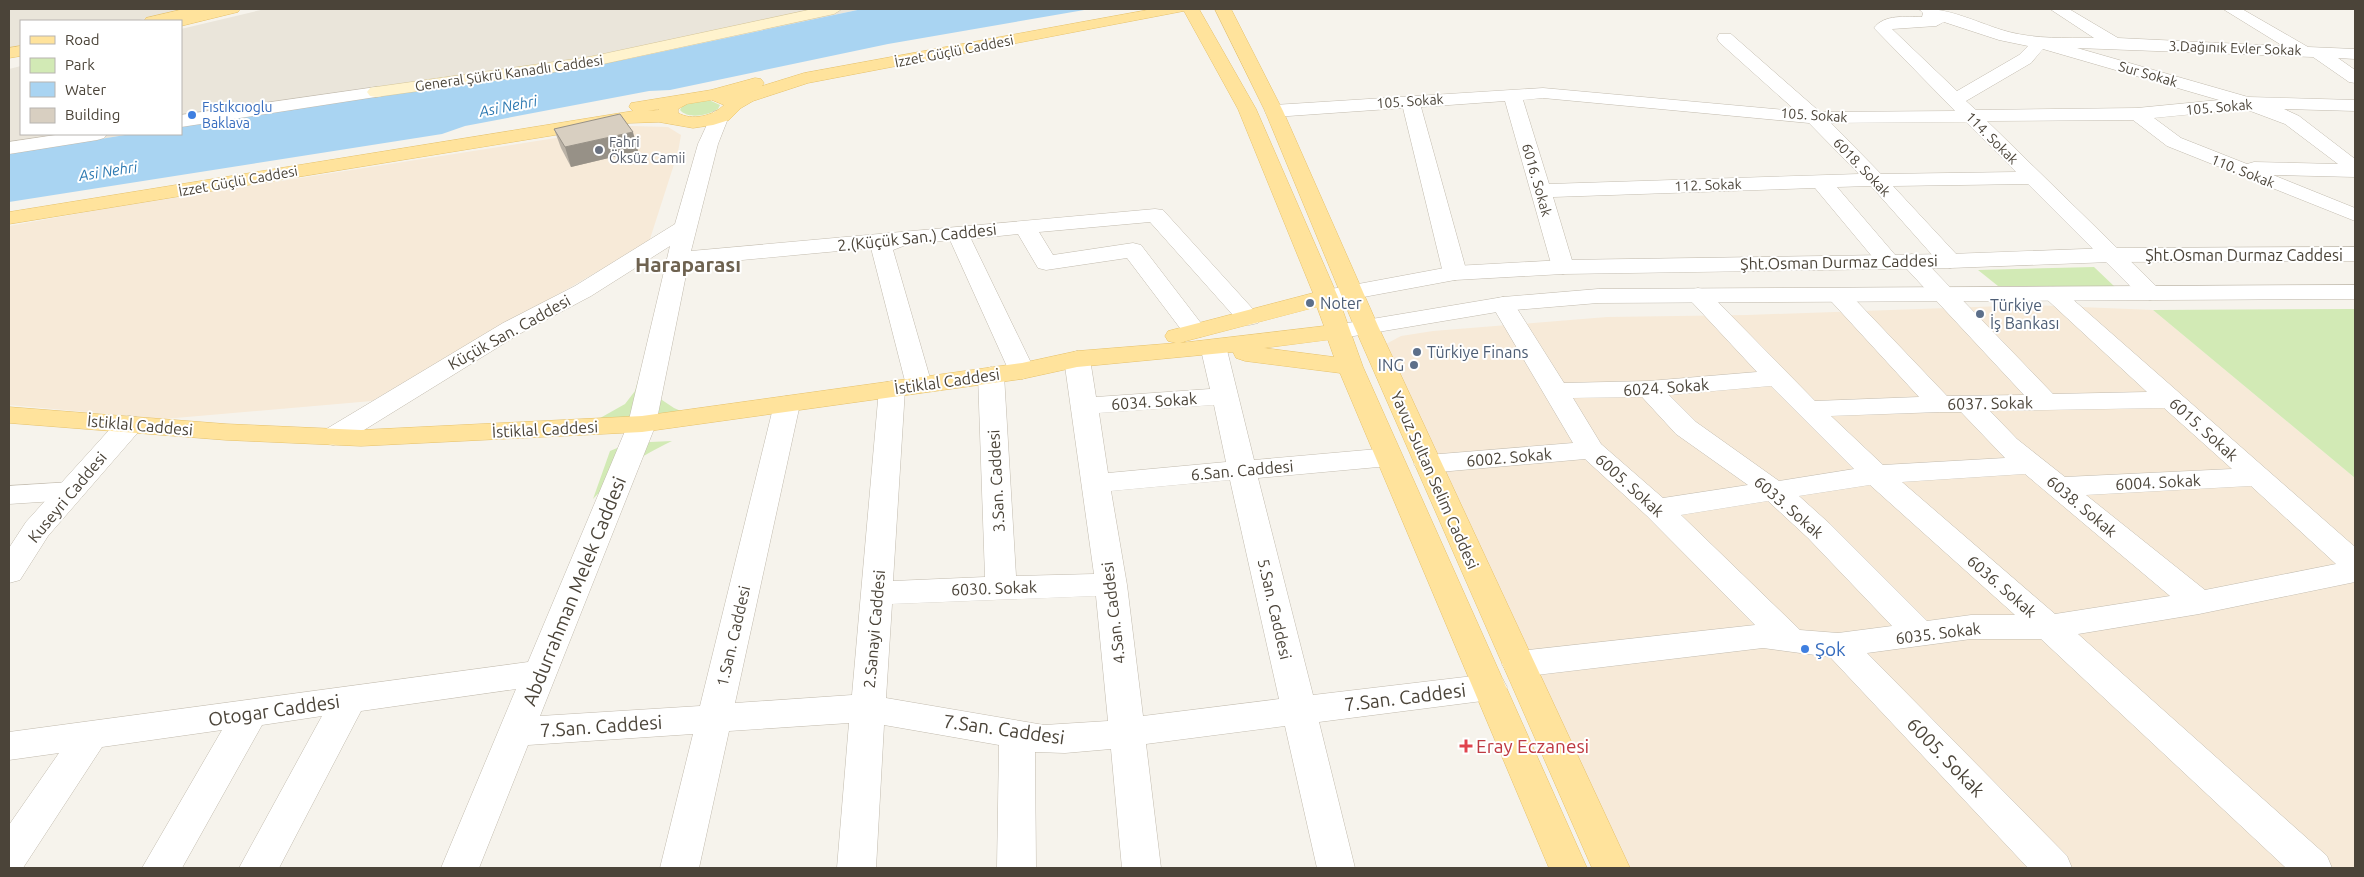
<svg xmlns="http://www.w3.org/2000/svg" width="2364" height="877" font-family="Ubuntu,sans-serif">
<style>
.residential{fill:#eae5da}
.commercial{fill:#f7ead8}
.green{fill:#d2eab5}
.water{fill:#a9d4f2}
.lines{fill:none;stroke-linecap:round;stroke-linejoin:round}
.minor-casing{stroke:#c2bbae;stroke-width:1}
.tertiary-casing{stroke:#c2bbae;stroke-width:1}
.secondary-casing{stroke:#d6c79b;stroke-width:1}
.primary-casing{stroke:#e6c16a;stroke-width:1}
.minor{fill:#fff;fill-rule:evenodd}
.tertiary{fill:#fff;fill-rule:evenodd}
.secondary{fill:#fff3cd;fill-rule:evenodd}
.primary{fill:#ffe39c;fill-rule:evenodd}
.wall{fill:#bab2a6}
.shaded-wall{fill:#979187}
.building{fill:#d8cfc1;stroke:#979187}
.shop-dot{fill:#3f7fe0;stroke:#fff;stroke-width:2}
.worship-dot{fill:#6b7280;stroke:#fff;stroke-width:2}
.service-dot{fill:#5c6f8a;stroke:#fff;stroke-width:2}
.health-dot{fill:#e0444e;stroke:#fff;stroke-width:2}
.labels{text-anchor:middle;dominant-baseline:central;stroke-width:4;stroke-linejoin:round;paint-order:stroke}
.far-street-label{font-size:14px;fill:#4b4439;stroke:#fff}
.far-shop-label{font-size:14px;fill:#366cbe;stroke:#fff;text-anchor:start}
.far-worship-label{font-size:14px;fill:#5b616d;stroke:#fff;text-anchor:start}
.far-water-label{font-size:15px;font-style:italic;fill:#2e7ab2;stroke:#fff}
.street-label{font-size:16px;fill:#4b4439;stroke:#fff}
.service-label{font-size:16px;fill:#4e5e75;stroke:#fff;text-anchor:start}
.near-street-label{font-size:19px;fill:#4b4439;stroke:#fff}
.near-shop-label{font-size:19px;fill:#366cbe;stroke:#fff;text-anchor:start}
.near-health-label{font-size:19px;fill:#be3a42;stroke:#fff;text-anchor:start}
.district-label{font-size:21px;font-weight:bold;fill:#6e6250;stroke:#fff}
</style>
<rect width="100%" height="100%" fill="#f6f3ec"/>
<path class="residential" d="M9,9H188L135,21H21V46L9,49Z
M265,9H862L628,59L548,73L181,126V29Z
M21,66V134H131L9,154V69Z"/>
<path class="commercial" d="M632,126L668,127L681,135L678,152L649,242L372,401L164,419L9,405V226L109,208Z
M2032,305L2153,310L2355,478V868H1618L1387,365L1386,344L1401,336L1433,331L1607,317L1747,315Z"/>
<path class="green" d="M709,100L720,105L718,109C708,115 689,120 680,110C685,100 699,101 709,100Z
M2094,267L2115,287L1998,286L1978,270Z
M2355,309V478L2153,310Z
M650,339L656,396L674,408L699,419L586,426L625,404L635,391Z
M672,441C635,459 621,470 593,499L610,451L629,443Z"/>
<path class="water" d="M862,9H1090L888,44L670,90L649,91L465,126L442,134L9,202V154L131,134H181V126L335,101L548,73L628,59Z"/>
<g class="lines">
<g class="minor-casing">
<path id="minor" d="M1919,9C1950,7 1979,24 2009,32C2037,39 2065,38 2094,38L2050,9H2069L2118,38L2283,46L2223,9H2242L2308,47L2355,49V59L2338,58L2355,70V83L2349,82L2313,57L2077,48L2248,97L2355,100V111L2284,109L2299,116L2355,159V177L2273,175L2355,208V221L2167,146L2133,120L1987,121L2158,288L2162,293L2158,298L2150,300L2142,298L2028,184L1893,186L1958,256L1961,261L1958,266L1950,268L1942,266L1871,186L1837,187L1896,256L1899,261L1896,266L1888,268L1880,266L1815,188L1553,197L1574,267L1571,272L1563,274L1555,272L1552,267L1505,101L1421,107L1467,273L1463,278L1455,280L1447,278L1443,273L1403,108L1274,117L1267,115L1265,111L1267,107L1274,105L1543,88L1796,111L1719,42L1717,38L1719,34H1731L1820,112L1955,111L1874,28C1884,14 1906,17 1922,17L1923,13ZM1944,22L1999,40L2028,46L2019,55L1957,91L1892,29L1936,26ZM2043,49L2219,100L2137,108L1976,110L1966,101L2031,63ZM1543,98L1809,123L1859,174L1549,184L1523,100ZM2245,109L2285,124L2338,164L2254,162L2247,164L2181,138L2154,118ZM1966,122L2016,172L1881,174L1831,123Z
M376,87L382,88L385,92L382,96L181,127V115Z
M720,110L727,112L729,116L718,144L691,251L1155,209L1163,210L1261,318L1258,323L1249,325L1240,323L1150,222L1039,232L1053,255L1133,243L1141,245L1207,331L1204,336L1195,338L1186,336L1127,258L1046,270L1038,268L1018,234L971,239L1035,371L1031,376L1022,379L1013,376L1009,371L950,240L906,245L893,250L932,385L928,391L919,393L910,391L906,385L871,248L688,265L656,424L540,716L700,706L774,404L778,398L787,396L796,398L800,404L735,703L852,695L879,389L883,383L892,381L901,383L905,389L893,581L985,577L978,375L982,370L991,367L1000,370L1004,375L1016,576L1094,574L1064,359L1068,354L1077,351L1086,354L1090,359L1096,397L1210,389L1201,350L1205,345L1214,342L1223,345L1227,350L1254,460L1389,448L1399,451L1403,457L1399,463L1389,466L1258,478L1313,695L1490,674L1502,678L1507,687L1502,696L1490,700L1319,722L1355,868H1317L1285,726L1146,744L1161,868H1122L1111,749L1065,753L1035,752L1036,868H997L999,745L884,725L876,868H837L849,723L729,731L699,868H660L693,734L528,745L479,868H441L516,689L361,711L279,868H239L322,716L262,725L182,868H142L222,730L102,747L23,868H9V825L59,753L9,760V732L528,662L628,424L670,246L591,296L521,333L343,443L333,445L323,443L319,437L323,431L503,323L575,286L675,224L698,144L711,116L713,112ZM1214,405L1226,462L1108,473L1099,413ZM1230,480L1279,699L1143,716L1127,585L1111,491ZM1096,596L1108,721L1044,725L886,698L892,604Z
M62,134H107L104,138L97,140L9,154V142Z
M1912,254L1920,256L2053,394L2147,392L2041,294L2045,289L2053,287L2061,289L2355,547V582L2199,614L2078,634L2327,856L2332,868H2286L2041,639H1971L1867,653L2067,856L2072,868H2028L1830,657L1763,648L1519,677L1507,673L1502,664L1507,655L1519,651L1755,625L1647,516L1585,459L1428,473L1418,470L1414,464L1418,458L1428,455L1573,443L1491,304L1495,299L1503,297L1511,299L1564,383L1649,381L1757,372L1690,300L1686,295L1690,290L1698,288L1706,290L1815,401L1919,397L1830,300L1826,295L1830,290L1838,288L1846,290L1947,396L2024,395L1904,266L1901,261L1904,256ZM1771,386L1854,469L1779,481L1696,422L1669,395ZM1642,397L1676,434L1748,485L1663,498L1601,444L1573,398ZM2164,408L2232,469L2065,477L2017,439L1990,411ZM1940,412H1961L2005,458L1883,465L1831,416ZM2025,474L2170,596L2055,614L1902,482ZM1870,485L2015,615H1971L1927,621L1830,524L1799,496ZM2251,486L2336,564L2205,590L2086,495ZM1768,501L1808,538L1892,626L1838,633L1800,630L1681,515Z
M71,482L81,484L85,491L81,498L71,500L9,504V486Z"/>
</g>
<g class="tertiary-casing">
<path id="tertiary" d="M2355,247V261L2111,262L1950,268L1563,274L1455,280L1326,304L1318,302L1314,297L1318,292L1326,290L1455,266L1563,260L1950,254L2111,248Z
M2355,285V299L1598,303L1503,311L1336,339L1327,337L1324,332L1327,327L1336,325L1503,297L1598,289Z
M130,416L140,418L144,424L140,430L48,536L20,580L9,583V548L26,522L120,418Z"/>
</g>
<g class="secondary-casing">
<path id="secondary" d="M813,9H842L834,14L589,67L376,97L370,96L367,92L370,88L376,87L589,57Z"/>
</g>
<g class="primary-casing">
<path id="primary" d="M184,9H240L238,12L181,26V21H144L146,18Z
M1153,9H1199L1256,109L1338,297L1363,367L1587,868H1549L1340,373L1245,361L1236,358L1233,352L1077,367L1022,379L642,432L361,446L226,440L9,423V407L226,424L361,430L642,416L1022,363L1077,351L1176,343L1168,341L1165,336L1168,331L1313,293L1238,109L1184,11L808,83L753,101L741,108L729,120L713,125L693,128L659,122L629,123L9,224V212L633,111L629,107L631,103L711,90L755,78L761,79L764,83L762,86L804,73ZM712,100L724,105C713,116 692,121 678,113V109L687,104ZM659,109V110L648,111ZM1317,307L1324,326L1180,343L1186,341ZM1328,340L1334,357L1264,348Z
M1215,9H1231L1283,111L1378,326L1630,868H1592L1354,326L1265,111Z
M21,46V56L9,58V48Z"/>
</g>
<use href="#minor" class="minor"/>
<use href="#tertiary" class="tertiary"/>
<use href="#secondary" class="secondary"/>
<use href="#primary" class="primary"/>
</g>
<path class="wall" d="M554,129L638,151L571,167L561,148Z"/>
<path class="shaded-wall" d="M633,132L638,151L571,167L565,147Z"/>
<path class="building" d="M620,114L633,132L565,147L554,129Z"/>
<g class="shop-dot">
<circle cx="192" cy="115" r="5"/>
<circle cx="1805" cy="649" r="5"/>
</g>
<circle class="worship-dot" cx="599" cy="150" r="5"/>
<g class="service-dot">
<circle cx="1310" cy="303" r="5"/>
<circle cx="1980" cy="314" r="5"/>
<circle cx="1417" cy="352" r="5"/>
<circle cx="1414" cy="365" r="5"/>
</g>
<path class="health-dot" d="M1463.5 738.5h5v5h5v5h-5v5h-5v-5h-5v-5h5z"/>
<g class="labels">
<g class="far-street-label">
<text transform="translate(2235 48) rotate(2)">3.Dağınık Evler Sokak</text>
<text transform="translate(954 51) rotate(-11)">İzzet Güçlü Caddesi</text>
<text transform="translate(509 73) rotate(-8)">General Şükrü Kanadlı Caddesi</text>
<text transform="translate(2148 74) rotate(16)">Sur Sokak</text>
<text transform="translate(1410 101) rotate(-4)">105. Sokak</text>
<text transform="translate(2219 107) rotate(-5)">105. Sokak</text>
<text transform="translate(1814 115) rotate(4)">105. Sokak</text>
<text transform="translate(1992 138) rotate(45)">114. Sokak</text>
<text transform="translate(1862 167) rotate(46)">6018. Sokak</text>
<text transform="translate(2243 171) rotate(22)">110. Sokak</text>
<text transform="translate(1537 180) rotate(74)">6016. Sokak</text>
<text transform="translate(238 181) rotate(-10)">İzzet Güçlü Caddesi</text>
<text transform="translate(1708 185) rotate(-2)">112. Sokak</text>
</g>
<g class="far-shop-label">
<text x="202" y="107">Fıstıkcıoglu<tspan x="202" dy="16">Baklava</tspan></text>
</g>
<g class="far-worship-label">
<text x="609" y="142">Fahri<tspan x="609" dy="16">Öksüz Camii</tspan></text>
</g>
<g class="far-water-label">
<text transform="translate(508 106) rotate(-11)">Asi Nehri</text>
<text transform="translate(108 171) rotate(-9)">Asi Nehri</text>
</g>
<g class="street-label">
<text transform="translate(917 237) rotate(-6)">2.(Küçük San.) Caddesi</text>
<text x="2244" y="255">Şht.Osman Durmaz Caddesi</text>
<text transform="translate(1839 262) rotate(-1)">Şht.Osman Durmaz Caddesi</text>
<text transform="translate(509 332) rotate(-29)">Küçük San. Caddesi</text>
<text transform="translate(947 381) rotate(-8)">İstiklal Caddesi</text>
<text transform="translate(1666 387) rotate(-4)">6024. Sokak</text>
<text transform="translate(1154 401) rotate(-4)">6034. Sokak</text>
<text transform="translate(1990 403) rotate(-1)">6037. Sokak</text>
<text transform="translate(140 425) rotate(5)">İstiklal Caddesi</text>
<text transform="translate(545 429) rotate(-3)">İstiklal Caddesi</text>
<text transform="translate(2204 429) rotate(42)">6015. Sokak</text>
<text transform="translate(1509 457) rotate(-5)">6002. Sokak</text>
<text transform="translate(1242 470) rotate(-5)">6.San. Caddesi</text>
<text transform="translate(1435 480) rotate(66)">Yavuz Sultan Selim Caddesi</text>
<text transform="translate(996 481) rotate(-93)">3.San. Caddesi</text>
<text transform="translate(2158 482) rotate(-3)">6004. Sokak</text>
<text transform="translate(1630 485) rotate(42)">6005. Sokak</text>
<text transform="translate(67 497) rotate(-50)">Kuseyri Caddesi</text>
<text transform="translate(2082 506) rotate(40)">6038. Sokak</text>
<text transform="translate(1789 507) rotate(41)">6033. Sokak</text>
<text transform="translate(2002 586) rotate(41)">6036. Sokak</text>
<text transform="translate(994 588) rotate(-2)">6030. Sokak</text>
<text transform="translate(1275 609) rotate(77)">5.San. Caddesi</text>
<text transform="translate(1113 613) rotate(-97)">4.San. Caddesi</text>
<text transform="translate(874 629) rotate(-85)">2.Sanayi Caddesi</text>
<text transform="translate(1938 633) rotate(-7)">6035. Sokak</text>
<text transform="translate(733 636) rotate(-77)">1.San. Caddesi</text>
</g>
<g class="service-label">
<text x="1320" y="303">Noter</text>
<text x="1990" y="305">Türkiye<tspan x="1990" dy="18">İş Bankası</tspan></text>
<text x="1427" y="352">Türkiye Finans</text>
<text x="1404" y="365" text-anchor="end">ING</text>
</g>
<g class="near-street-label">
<text transform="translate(574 591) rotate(-68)">Abdurrahman Melek Caddesi</text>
<text transform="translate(1405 697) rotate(-7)">7.San. Caddesi</text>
<text transform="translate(274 710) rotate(-8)">Otogar Caddesi</text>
<text transform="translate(601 726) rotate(-4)">7.San. Caddesi</text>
<text transform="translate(1004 729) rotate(8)">7.San. Caddesi</text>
<text transform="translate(1946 757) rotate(46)">6005. Sokak</text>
</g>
<g class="near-shop-label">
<text x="1815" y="649">Şok</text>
</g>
<g class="near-health-label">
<text x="1476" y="746">Eray Eczanesi</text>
</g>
<g class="district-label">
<text x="688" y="264">Haraparası</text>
</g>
</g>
<rect width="2364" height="877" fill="none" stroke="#4b4439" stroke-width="20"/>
<rect x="20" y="20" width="162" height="115" fill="#ffffff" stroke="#b7b4b0"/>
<rect x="30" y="36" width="25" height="8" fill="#ffe39c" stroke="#b7b4b0"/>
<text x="65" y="45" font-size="15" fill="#4b4439">Road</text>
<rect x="30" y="58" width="25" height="15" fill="#d2eab5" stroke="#b7b4b0"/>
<text x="65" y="70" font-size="15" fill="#4b4439">Park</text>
<rect x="30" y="82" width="25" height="15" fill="#a9d4f2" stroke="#b7b4b0"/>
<text x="65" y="95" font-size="15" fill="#4b4439">Water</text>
<rect x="30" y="108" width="25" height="15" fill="#d8cfc1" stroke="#b7b4b0"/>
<text x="65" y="120" font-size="15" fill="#4b4439">Building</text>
</svg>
